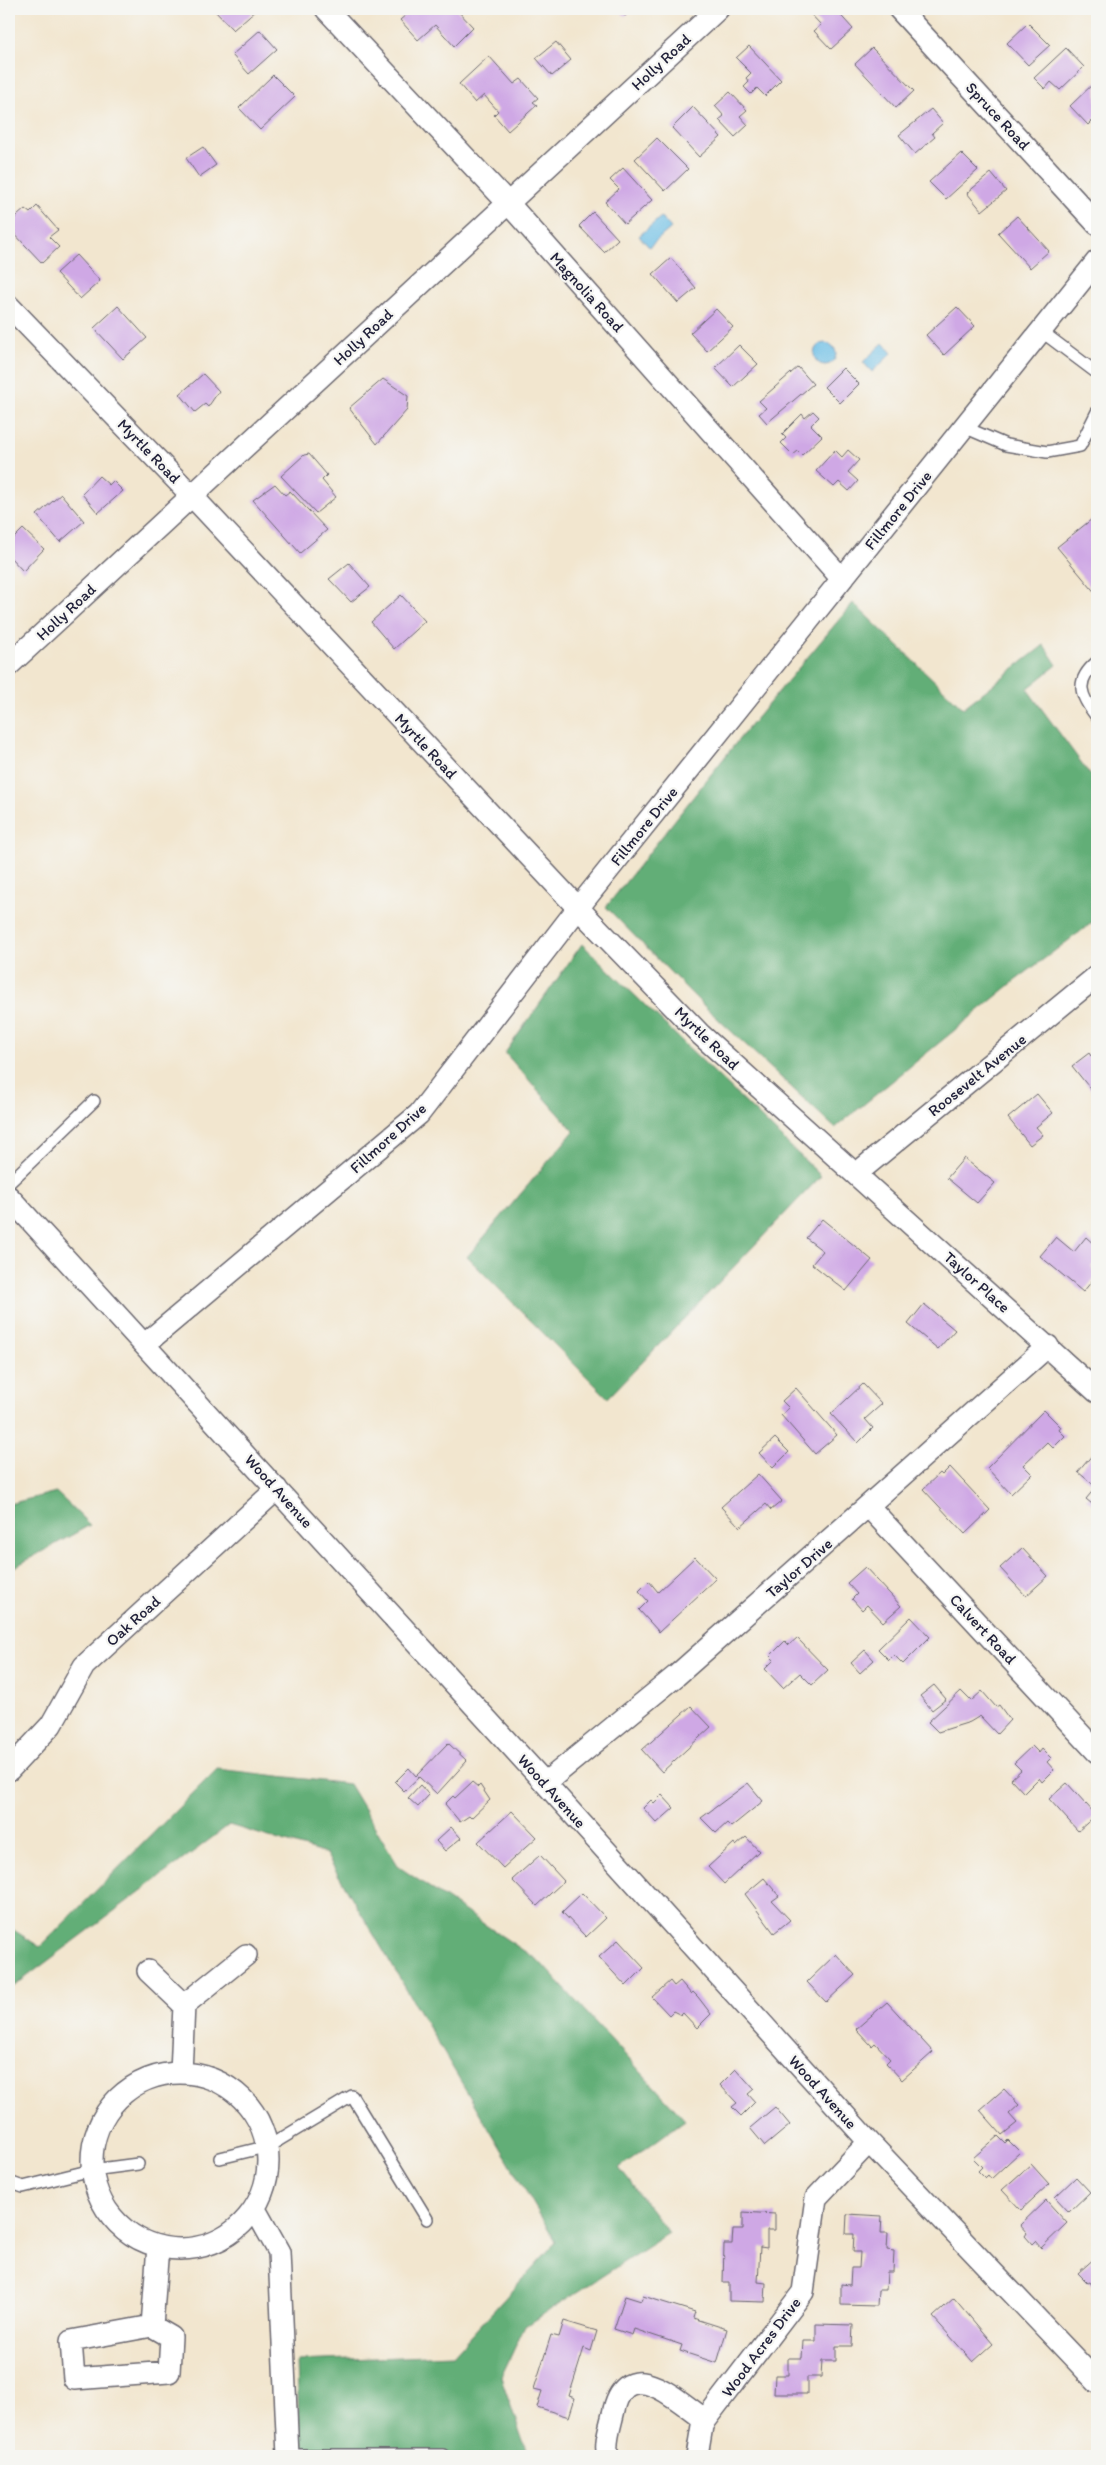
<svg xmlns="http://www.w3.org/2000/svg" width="1106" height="2465" font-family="Itim,sans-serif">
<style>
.forest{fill:#62ae77;stroke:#426859}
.water{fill:#6abee6;stroke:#467090}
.building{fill:#cfa8e5}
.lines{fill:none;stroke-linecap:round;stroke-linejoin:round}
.service-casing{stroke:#6b676f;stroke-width:14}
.minor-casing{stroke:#6b676f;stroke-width:24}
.service{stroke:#fff;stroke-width:11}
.minor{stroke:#fff;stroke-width:21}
.labels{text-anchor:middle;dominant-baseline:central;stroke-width:4.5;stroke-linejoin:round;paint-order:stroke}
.street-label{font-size:16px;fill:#22223b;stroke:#f6f6f2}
</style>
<rect width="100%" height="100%" fill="#f6f6f2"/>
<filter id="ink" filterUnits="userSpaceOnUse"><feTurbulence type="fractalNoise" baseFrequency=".02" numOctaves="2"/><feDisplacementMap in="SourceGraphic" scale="10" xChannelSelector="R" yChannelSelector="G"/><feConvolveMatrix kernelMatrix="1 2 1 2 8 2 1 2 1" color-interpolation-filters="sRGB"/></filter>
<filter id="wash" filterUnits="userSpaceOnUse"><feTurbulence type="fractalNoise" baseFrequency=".0096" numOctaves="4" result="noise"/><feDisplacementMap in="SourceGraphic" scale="20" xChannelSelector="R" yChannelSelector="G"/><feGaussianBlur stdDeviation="1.12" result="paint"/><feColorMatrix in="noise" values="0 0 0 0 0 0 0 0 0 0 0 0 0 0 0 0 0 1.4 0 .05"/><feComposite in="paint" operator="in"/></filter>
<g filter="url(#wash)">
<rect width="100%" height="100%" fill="#f2e6cf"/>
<path class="forest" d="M853,603L963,708L1044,645L1057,665L1027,689L1097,784V919L1016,980L835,1128L702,1004L606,907L739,739Z
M582,944L821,1176L608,1398L467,1257L574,1131L505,1053Z
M56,1492L90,1525L9,1570V1504Z
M217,1769L349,1784L399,1867L539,1961L685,2120L619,2168L669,2233L525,2326L501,2377L528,2456H300L297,2361L453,2355L556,2242L326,1854L229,1825L9,1990V1927L40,1947Z"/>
<path class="water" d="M661,217L671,228L649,247L639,236Z
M883,343L892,353L872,372L863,362Z
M814 354a11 11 0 1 1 22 0a11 11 0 1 1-22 0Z"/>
<g id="blocks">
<path class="building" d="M213,9H257L233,30Z
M413,9H456L473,27L454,46L435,25L418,40L400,20Z
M618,9H633L625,16Z
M806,9H835L853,29L831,49L814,31L821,25Z
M1028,23L1050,45L1028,65L1007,43Z
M260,30L277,49L249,74L232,55Z
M556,42L571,60L552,76L536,58Z
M749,46L781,80L765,96L757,88L751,94L744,87L749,82L746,78L751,73L736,58Z
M872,48L914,91L896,108L855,64Z
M1066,48L1084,67L1060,90L1051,82L1045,89L1034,78Z
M489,56L514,84L521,79L538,98L533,102L537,105L508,131L494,115L498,111L484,95L475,103L459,84Z
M273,75L295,97L260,130L239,108Z
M1096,81L1097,116L1088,125L1070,106Z
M730,92L747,110L740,116L748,125L735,137L719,120L724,116L715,106Z
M693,107L721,137L699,157L672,128Z
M931,109L943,123L932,133L935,137L915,154L899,135Z
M657,138L688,169L665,191L635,159Z
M203,147L216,165L199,177L186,158Z
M961,153L978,170L946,199L929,182Z
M623,168L652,200L625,224L605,202L619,189L610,180Z
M991,173L1006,191L982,211L967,193Z
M37,206L58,230L49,237L59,247L42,263L9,228V223L25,209L30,213Z
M593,212L618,239L604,252L579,226Z
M1017,216L1049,251L1030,268L998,233Z
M76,255L100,281L80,299L56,273Z
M671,258L696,288L678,303L653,274Z
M118,306L147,338L123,359L94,328Z
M957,307L975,326L944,355L926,335Z
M716,309L733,327L707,351L690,333Z
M739,345L758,364L733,387L715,368Z
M798,367L813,384L767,423L759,414L766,408L759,401Z
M843,368L859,384L840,403L824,387Z
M203,374L219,391L208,407L205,404L195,412L180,394Z
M383,379L408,396L407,410L377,444L349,408Z
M813,411L819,417L811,425L822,436L802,455L798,451L793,455L781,443L786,438L782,434L802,414L805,418Z
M835,450L842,457L848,450L859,460L848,472L858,481L849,491L839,482L834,487L816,471Z
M309,454L327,475L322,480L336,497L316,513L281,476L304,455Z
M99,476L109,485L113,481L123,491L98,513L82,494Z
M275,484L285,495L290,491L327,530L300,553L253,500Z
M61,494L84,521L60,542L37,515Z
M1097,515V595L1057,547Z
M23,529L44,549L23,571L9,556V543Z
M349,563L370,587L351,602L329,579Z
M401,595L425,621L394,649L371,622Z
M1097,1051V1087L1092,1091L1072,1066L1089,1053L1091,1056Z
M1037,1094L1053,1113L1036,1127L1043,1135L1030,1145L1008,1118Z
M964,1158L995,1183L977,1203L947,1178Z
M822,1219L872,1260L846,1291L812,1264L823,1251L806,1238Z
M1056,1237L1074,1252L1086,1237L1097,1247V1260L1091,1267L1097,1275L1083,1292L1040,1256Z
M924,1304L955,1330L938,1349L908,1324Z
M863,1384L882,1404L865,1419L873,1428L858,1443L831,1414Z
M796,1388L837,1435L815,1454L781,1415L789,1408L782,1401Z
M1044,1410L1061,1427L1059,1430L1065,1436L1053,1448L1047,1442L1023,1465L1032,1474L1011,1494L987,1468Z
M775,1438L789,1452L773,1468L759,1453Z
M1094,1453L1097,1455V1508L1086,1499L1096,1487L1078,1472Z
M950,1467L990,1510L965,1534L923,1489L940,1473L942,1475Z
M758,1474L782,1501L771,1510L766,1504L740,1527L721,1507Z
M1022,1548L1048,1576L1026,1596L1000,1568Z
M695,1557L716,1579L659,1632L639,1610L648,1601L639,1591L649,1581L658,1592Z
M865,1567L901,1606L883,1622L867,1605L862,1610L852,1599L857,1594L847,1583Z
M911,1617L930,1637L903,1664L894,1655L889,1660L878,1649Z
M797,1638L828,1670L812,1685L800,1673L783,1688L765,1669L774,1660L770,1656L785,1641L789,1645Z
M865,1650L874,1660L860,1673L851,1663Z
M934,1685L946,1699L932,1710L920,1696Z
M961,1691L971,1701L982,1691L996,1707L999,1705L1010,1720L997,1734L980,1716L970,1722L938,1732L928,1722Z
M691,1706L711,1727L662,1772L642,1750Z
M448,1743L467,1761L437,1794L419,1777L404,1791L395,1782L409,1768L416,1776Z
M1032,1746L1039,1753L1042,1749L1051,1758L1047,1762L1054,1770L1042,1782L1039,1778L1024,1793L1011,1779L1021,1770L1014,1763Z
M472,1782L478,1787L480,1785L490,1800L471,1818L469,1816L460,1822L445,1804L453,1796L455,1798Z
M748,1783L763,1801L731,1827L727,1823L716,1833L701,1818Z
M1067,1783L1096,1815L1078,1831L1049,1799Z
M420,1785L429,1795L418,1807L408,1798Z
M662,1795L674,1808L657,1823L643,1808L651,1800L654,1803Z
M512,1811L537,1837L503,1868L478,1842Z
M451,1827L461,1838L445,1851L436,1841Z
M746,1837L759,1851L724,1884L708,1867L734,1843L736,1846Z
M540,1855L564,1881L537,1906L512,1880Z
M764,1878L779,1896L772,1901L790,1920L774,1933L745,1894Z
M582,1893L606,1918L586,1937L562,1912Z
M618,1940L644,1968L626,1986L599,1957Z
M836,1954L855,1975L826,2002L807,1982Z
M670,1981L674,1986L680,1981L691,1994L693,1992L698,1997L711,2014L697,2028L683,2013L681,2015L673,2011L669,2015L652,1997Z
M887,2002L933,2052L902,2080L886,2063L890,2059L875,2043L872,2046L856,2029Z
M736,2069L754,2089L748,2094L755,2102L741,2116L732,2107L737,2103L720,2085Z
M1004,2089L1019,2105L1009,2114L1017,2123L1002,2135L980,2110Z
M775,2107L790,2125L765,2146L750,2128Z
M998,2136L1005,2143L1008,2140L1020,2152L991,2179L988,2175L985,2178L978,2171L982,2167L973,2158Z
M1031,2164L1049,2184L1021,2210L1002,2190Z
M1076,2177L1090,2192L1069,2212L1055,2197Z
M1046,2200L1067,2223L1041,2248L1035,2241L1032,2244L1025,2236L1027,2233L1020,2225Z
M743,2212L775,2214V2230H767V2248L760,2247L758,2282L766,2283L765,2302L729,2301V2283H723L724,2244H732L733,2229H743Z
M847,2214L882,2216L881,2233H888L887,2250L894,2251L893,2272H887L886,2290H878L877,2306L841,2305V2284L850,2285L851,2268H859L860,2252H853L854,2234H846Z
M1097,2256V2292L1090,2282L1088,2283L1078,2273Z
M625,2296L641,2301L643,2296L695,2312L693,2318L727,2329L717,2363L680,2351L682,2345L634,2329L632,2335L614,2329Z
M954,2298L993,2344L973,2362L933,2317Z
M564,2321L597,2331L591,2351L584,2348L569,2396L575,2398L569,2417L537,2407L542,2391L534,2389L551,2335L559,2337Z
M816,2324L853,2325L852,2346H836V2361H822L821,2377H807V2394H774L775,2375H788V2358H802L803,2341H816Z"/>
</g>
</g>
<g filter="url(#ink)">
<use href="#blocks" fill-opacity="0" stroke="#6b676f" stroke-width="1"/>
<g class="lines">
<g class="service-casing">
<path id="service" d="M1041,331L1097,373
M964,427L1006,445L1047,452L1080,446L1097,412
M1097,662C1074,681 1080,696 1097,717
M9,1183L94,1101
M220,2158L269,2146L352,2096L427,2219
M9,2182L23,2187L92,2170L138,2164
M288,2455H443"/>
</g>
<g class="minor-casing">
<path id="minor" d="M326,9L508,203L842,579
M899,9L1097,224
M9,306L192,496L578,908L701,1035L1097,1392
M9,665L718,9
M856,1174L1097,976
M9,1197L545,1783L869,2142L1097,2382
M145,1344L419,1114L578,908L1097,261
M869,1507L1097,1752
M9,1770L51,1725L84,1666L277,1489
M545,1783L676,1676L1048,1346
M148,1971L184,2005L181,2073
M184,2005L246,1955
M92 2161a88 88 0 1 1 176 0a88 88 0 1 1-176 0Z
M255,2209L279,2252L288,2456
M152,2326L71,2341L74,2379L169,2372L171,2337L152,2326L158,2246
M705,2420L803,2292L816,2198L869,2142
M608,2456C604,2444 610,2427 613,2414C625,2351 676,2399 705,2420L702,2426L697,2456"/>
</g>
<use href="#service" class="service"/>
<use href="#minor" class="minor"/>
</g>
</g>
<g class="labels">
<g class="street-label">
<text transform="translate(661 62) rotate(-43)">Holly Road</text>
<text transform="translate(998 116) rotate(47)">Spruce Road</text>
<text transform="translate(587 292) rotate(48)">Magnolia Road</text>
<text transform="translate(363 337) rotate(-43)">Holly Road</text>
<text transform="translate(149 451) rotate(46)">Myrtle Road</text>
<text transform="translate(898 510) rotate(-51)">Fillmore Drive</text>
<text transform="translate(66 612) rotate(-43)">Holly Road</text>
<text transform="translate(426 746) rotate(47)">Myrtle Road</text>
<text transform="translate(644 826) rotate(-51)">Fillmore Drive</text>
<text transform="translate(707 1038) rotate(44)">Myrtle Road</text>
<text transform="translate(977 1075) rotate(-39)">Roosevelt Avenue</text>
<text transform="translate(388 1138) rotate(-42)">Fillmore Drive</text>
<text transform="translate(977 1282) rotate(42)">Taylor Place</text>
<text transform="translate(279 1491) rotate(48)">Wood Avenue</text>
<text transform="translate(799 1568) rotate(-41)">Taylor Drive</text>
<text transform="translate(133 1621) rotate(-42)">Oak Road</text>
<text transform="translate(983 1629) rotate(47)">Calvert Road</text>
<text transform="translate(552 1791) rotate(48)">Wood Avenue</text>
<text transform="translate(823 2092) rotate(48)">Wood Avenue</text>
<text transform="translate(761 2347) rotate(-53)">Wood Acres Drive</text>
</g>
</g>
<rect width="1106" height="2465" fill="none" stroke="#f6f6f2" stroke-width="30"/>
</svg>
